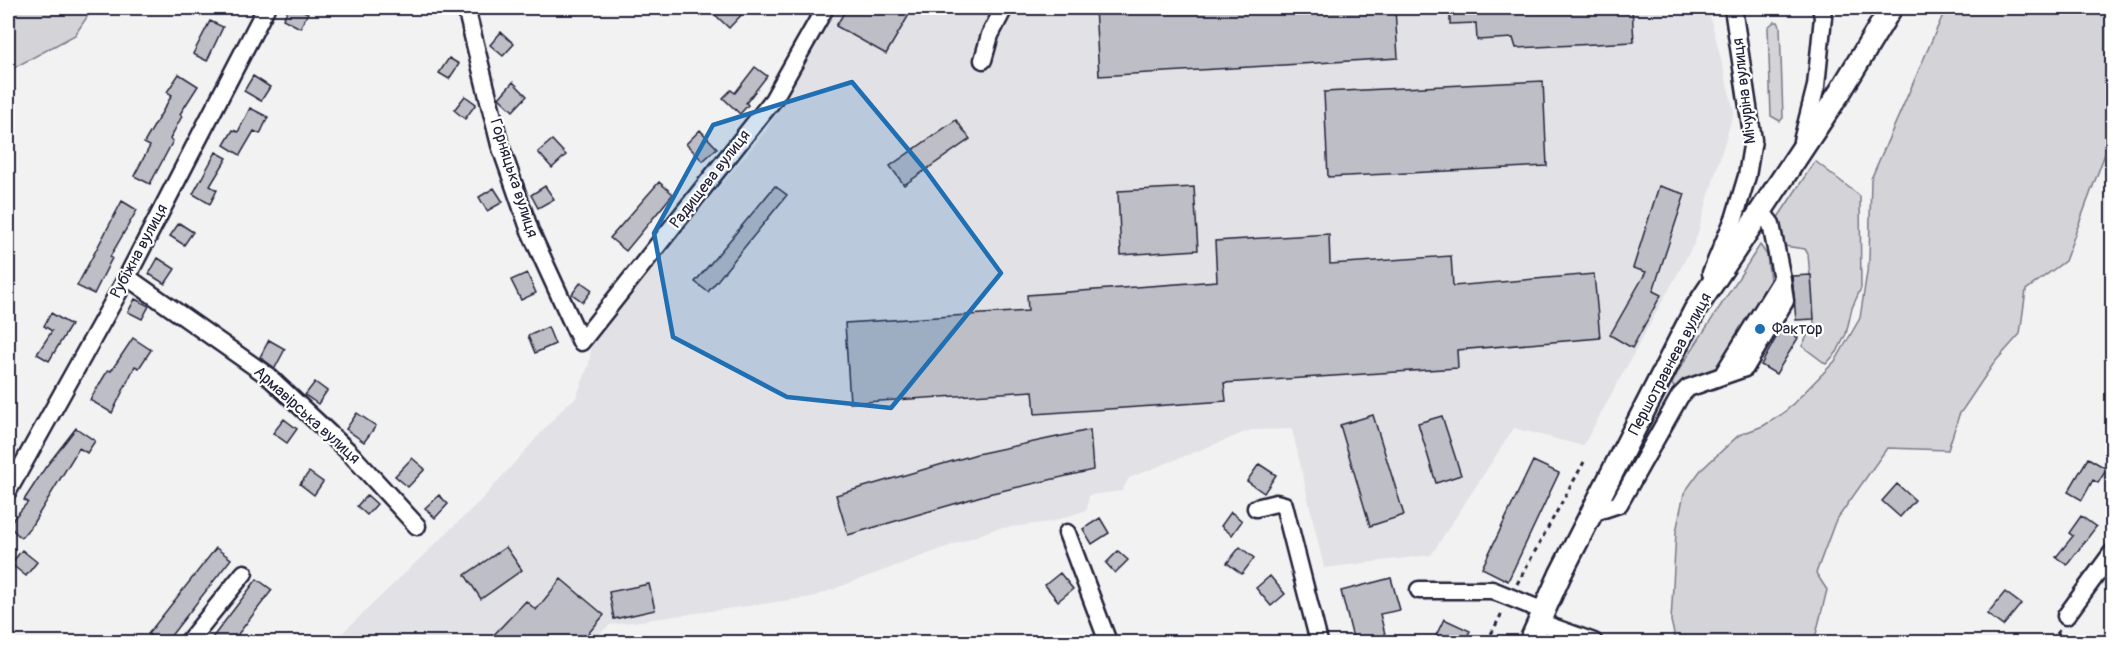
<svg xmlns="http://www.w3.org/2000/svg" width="2120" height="650" font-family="Pangolin,sans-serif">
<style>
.built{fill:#e2e2e6}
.green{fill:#d3d3d8;stroke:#7a7a8a;stroke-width:1.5}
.building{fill:#bebec6;stroke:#22223b;stroke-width:1.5}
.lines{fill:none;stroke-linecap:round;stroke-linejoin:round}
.minor-casing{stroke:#22223b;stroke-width:21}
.major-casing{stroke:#22223b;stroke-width:26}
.path{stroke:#22223b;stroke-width:3;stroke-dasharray:4.5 4.5;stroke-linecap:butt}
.minor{stroke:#fff;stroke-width:16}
.major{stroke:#fff;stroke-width:21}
.marked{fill:#1f6fb2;fill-opacity:0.2;stroke:#1f6fb2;stroke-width:4.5;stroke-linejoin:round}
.poi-dot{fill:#1f6fb2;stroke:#fff;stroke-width:2}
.labels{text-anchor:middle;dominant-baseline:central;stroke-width:4.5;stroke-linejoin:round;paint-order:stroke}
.street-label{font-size:16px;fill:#22223b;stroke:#fff}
.poi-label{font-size:16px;fill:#22223b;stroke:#fff;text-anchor:start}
</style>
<rect width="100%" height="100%" fill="#f2f2f3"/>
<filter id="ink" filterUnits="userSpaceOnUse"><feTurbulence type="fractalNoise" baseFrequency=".0167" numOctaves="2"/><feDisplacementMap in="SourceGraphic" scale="12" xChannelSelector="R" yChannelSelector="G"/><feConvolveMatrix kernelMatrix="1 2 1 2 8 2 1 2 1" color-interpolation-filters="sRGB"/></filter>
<g filter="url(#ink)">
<path class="built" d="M837,8H1708L1734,111L1695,242L1583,446L1514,428L1431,555L1324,568L1292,429L1251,430L1129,478L1122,491L1089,495L1087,510L1050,522L995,529L812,597L610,625L589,642H333L481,500L566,405L576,398L589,364L592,339L765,132Z"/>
<path class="green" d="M8,8H93L75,35L8,71Z
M1946,8H2112V135L2065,261L2026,290L2020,334L1994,363L1959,415L1948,450L1887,448L1835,522L1816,573L1827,590L1814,642H1676L1671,621L1676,532L1684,493L1700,471L1739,435L1763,426L1784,413L1836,360L1860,318L1869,259L1871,179Z
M1774,22H1778L1780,26L1783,118L1780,121L1771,116L1768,27Z
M1815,161L1860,196L1861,288L1852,308L1846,334L1837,352L1826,364L1802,346L1814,323L1808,254L1805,249L1784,246L1777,219Z
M1760,245L1767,255L1770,281L1718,367L1711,374L1676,391L1672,384L1680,368Z"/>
<path class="building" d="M289,8H297L308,13L300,28L283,19Z
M708,8H748L729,28Z
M847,8H913L886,54L836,26Z
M1095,8H1395L1398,58L1099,76Z
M1450,8H1632L1634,42L1516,48L1513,38L1477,40L1476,23L1450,24Z
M210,21L223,27L207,61L193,54Z
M501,32L514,44L503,56L490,45Z
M449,58L459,64L449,79L439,73Z
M755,67L767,76L746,103L748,105L740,114L723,98L731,90L735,93Z
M179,74L198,86L180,114L182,116L170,139L173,141L150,184L134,176L150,146L144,143L172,95L167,92Z
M253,76L270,87L261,101L244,91Z
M1543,81L1547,166L1328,177L1324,92Z
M513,82L527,96L513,111L499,98Z
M465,96L476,104L465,119L454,110Z
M250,108L268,117L260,134L254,131L240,155L224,145L233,130L238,132Z
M956,120L970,139L904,185L890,166Z
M700,130L717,148L703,161L686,144Z
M552,140L566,155L552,168L538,152Z
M216,152L227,158L210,186L217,190L210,204L193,194Z
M659,182L673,194L626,251L610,238Z
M545,186L554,199L538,208L531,195Z
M775,186L787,195L708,292L695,282Z
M1659,186L1685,194L1653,291L1661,295L1632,348L1610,335L1646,272L1633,268Z
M1194,187L1198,250L1121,255L1118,191Z
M494,188L503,202L487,211L479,197Z
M122,201L137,210L110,257L112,258L94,294L77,286Z
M179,223L193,232L184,245L170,236Z
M1329,234L1330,264L1451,256L1453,286L1594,274L1600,338L1457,350L1458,368L1224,383L1226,401L1035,414L1033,391L850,403L845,323L1028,311L1027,295L1217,281L1215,241Z
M158,258L175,269L165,284L149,274Z
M527,273L536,293L521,300L511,280Z
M1811,275L1814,319L1796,320L1792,276Z
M581,282L592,290L583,302L572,294Z
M135,299L149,306L142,319L128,312Z
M51,313L71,325L49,361L37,354L52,331L44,326Z
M548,327L555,344L535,353L528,336Z
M1782,327L1798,338L1776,374L1761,365Z
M133,338L151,350L139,368L135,366L112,413L90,400L108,370L111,371Z
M269,340L285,349L275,368L260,357Z
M315,382L327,391L318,404L305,395Z
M357,413L376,426L364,442L346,429Z
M1373,415L1404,515L1370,526L1340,425Z
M1442,416L1461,475L1436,483L1418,423Z
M284,419L297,429L287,443L273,433Z
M76,428L95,441L87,453L79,448L32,525L21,538L8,525L28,502L24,500L45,468Z
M1090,430L1093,470L988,494L848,535L836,495L977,454Z
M412,458L425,469L408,487L395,476Z
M2088,458L2107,469L2098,483L2093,480L2082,500L2068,492Z
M1533,461L1559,473L1508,581L1482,568Z
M1259,464L1276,475L1264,493L1247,481Z
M309,472L323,482L314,495L300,484Z
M1897,484L1915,500L1900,517L1882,501Z
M367,495L377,504L367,515L357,506Z
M439,495L448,504L435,518L425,508Z
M1231,512L1242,521L1232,535L1221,526Z
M2081,516L2096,527L2067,565L2056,557L2073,536L2069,533Z
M1100,518L1109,533L1092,544L1083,529Z
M506,547L522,570L481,599L465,575Z
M1240,547L1254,558L1242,574L1227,563Z
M216,548L231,559L166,642H159L148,634Z
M22,550L37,562L26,576L11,564Z
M1118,551L1128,560L1115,573L1106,563Z
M1060,573L1073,589L1058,601L1045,585Z
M1270,576L1285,594L1271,606L1256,588Z
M1391,578L1400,610L1380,614L1387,642H1354L1341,591Z
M257,579L272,590L232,642H209Z
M561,579L604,615L581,642H487L526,601L536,610Z
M649,584L655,610L614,619L609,592Z
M2005,592L2021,604L2003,626L1987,614Z
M1444,619L1470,631L1464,642H1433Z"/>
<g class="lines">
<g class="minor-casing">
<path id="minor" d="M466,8L500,145L530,231L581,342L773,100L825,8
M983,60L990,35L1004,8
M1802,141L1816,86L1823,17L1821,8
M1711,273L1735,216L1747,176L1753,140L1733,8
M127,277L268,376L349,452L417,526
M1722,376L1745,368L1785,301L1782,279
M8,491L127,277L266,8
M1256,508L1276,503L1284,505L1319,642
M1592,513L1619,504L1680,396L1688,388L1722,376L1782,279L1771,224L1761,211
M1067,533L1108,642
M1419,590H1492L1544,611
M2066,616L2112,553
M1539,622L1594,642
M188,642L244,573"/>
</g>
<g class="major-casing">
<path id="major" d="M1530,642L1560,575L1695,310L1840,92L1891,8"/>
</g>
<path class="path" d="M1517,584L1584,462
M2058,633L2063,642
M1487,642L1503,611
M2053,642L2060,628"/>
<use href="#minor" class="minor"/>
<use href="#major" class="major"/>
</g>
</g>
<path class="marked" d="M852,82L927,172L1001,273L891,408L787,397L673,337L654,233L713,125Z"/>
<circle class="poi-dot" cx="1760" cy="329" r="6"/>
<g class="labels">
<g class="street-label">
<text transform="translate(1744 91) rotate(-97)">Мічуріна вулиця</text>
<text transform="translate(514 178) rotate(72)">Горняцька вулиця</text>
<text transform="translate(710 179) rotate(-52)">Радищева вулиця</text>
<text transform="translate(139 251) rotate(-62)">Рубіжна вулиця</text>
<text transform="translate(1670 364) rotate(-62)">Першотравнева вулиця</text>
<text transform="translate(307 415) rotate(42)">Армавірська вулиця</text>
</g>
<g class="poi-label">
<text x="1772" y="329">Фактор</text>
</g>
</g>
<rect width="2120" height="650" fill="none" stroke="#fff" stroke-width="30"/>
<rect x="15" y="15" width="2090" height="620" fill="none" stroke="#22223b" stroke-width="2" filter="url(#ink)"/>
</svg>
